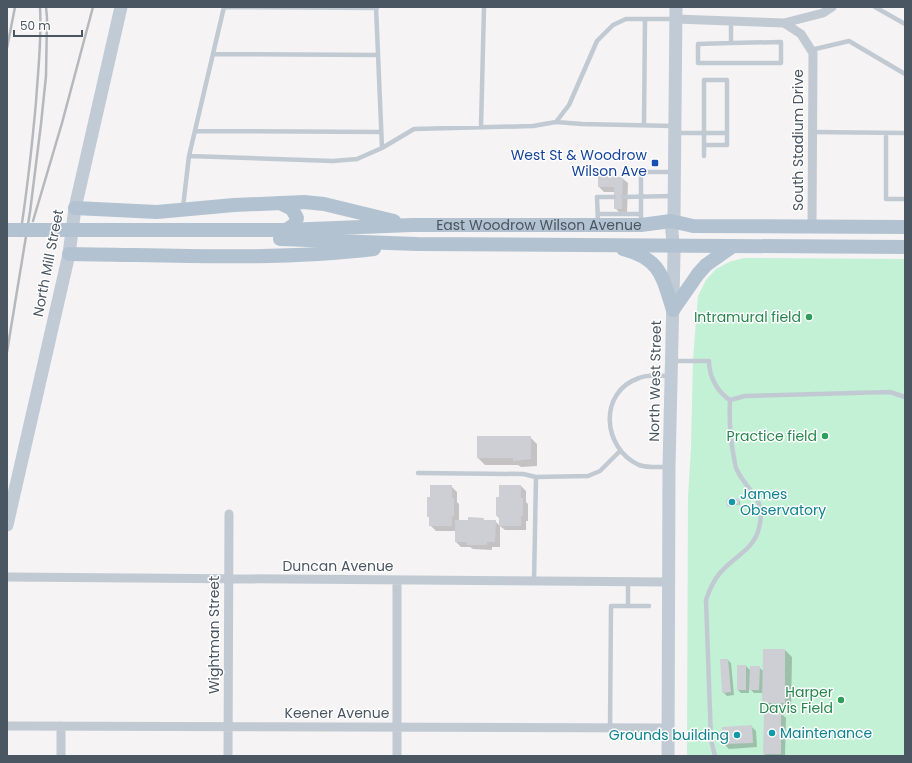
<svg xmlns="http://www.w3.org/2000/svg" width="912" height="763" font-family="Poppins,sans-serif">
<style>
.green{fill:#c3f1d5}
.shadow{fill:#0003}
.building{fill:#cdcfd5}
.lines{fill:none;stroke-linecap:round;stroke-linejoin:round}
.lane{stroke:#c1cad2;stroke-width:4.5}
.street{stroke:#c1cad2;stroke-width:9}
.secondary{stroke:#c1cbd6;stroke-width:13}
.primary{stroke:#b3c2d1;stroke-width:14}
.rail{stroke:#b5b8bd;stroke-width:2.5}
.primary-bridge{stroke:#b3c2d1;stroke-width:14}
.transit-dot{fill:#1a4fb4;stroke:#fff;stroke-width:1.5}
.leisure-dot{fill:#2e9e5b;stroke:#fff;stroke-width:1.5}
.culture-dot{fill:#0f9aa8;stroke:#fff;stroke-width:1.5}
.labels{text-anchor:middle;dominant-baseline:central;stroke-width:3;stroke-linejoin:round;paint-order:stroke}
.street-label{font-size:14px;fill:#4a5661;stroke:#fff}
.transit-label{font-size:14px;fill:#164399;stroke:#fff;text-anchor:end}
.leisure-label{font-size:14px;fill:#27864d;stroke:#fff;text-anchor:end}
.culture-label{font-size:14px;fill:#0d838f;stroke:#fff;text-anchor:start}
</style>
<rect width="100%" height="100%" fill="#f5f3f3"/>
<path class="green" d="M744,258L905,259V756H687L688,497L691,448L693,359L698,296L706,280L716,269L729,262Z"/>
<path class="shadow" d="M622,178L628,183L627,214L620,213L615,208V192H604L599,187Z
M530,437L537,444V466L521,467L518,465H485L478,458Z
M451,486L457,492V502L459,504V521H469L483,519L486,521H495L500,526V519L497,516L500,498L521,486L526,491V502L528,504V521H526V530H505L500,526V547H492V550L473,549L470,547H461L456,542V531H436L430,525V519L428,516Z
M738,500L740,501V505H736L732,507H730Z
M785,650L792,657L791,710H770L763,703V693H754L749,688V693H741L738,690L746,666L751,671L759,667L763,671Z
M721,660H728L731,663L734,695L727,696L723,692Z
M781,713L786,718L785,756H767L764,754Z
M751,726L756,731L757,747L729,749L724,744Z"/>
<path class="building" d="M598,176L623,177L622,209H614V187H598Z
M477,436H531V459L513,461V458H477Z
M430,485H452V498H454V516H452V526H429V517H427V497H430Z
M499,485H521V498H523V516H521V526H499V516H496V497H499Z
M729,497L739,499V505L734,504L730,507L727,506L726,501Z
M468,517L484,518L483,520H496L495,542H487V545H467V542H455V520H468Z
M763,649H785V703H762Z
M720,659H728L731,692L722,693Z
M737,665H746V690H737Z
M750,666H760L759,690H749Z
M764,712H781V754H763Z
M752,725L753,743L723,744L722,727Z"/>
<g class="lines">
<path class="lane" d="M224,7L377,8
M376,7L382,148
M875,7L905,24
M731,21V43L698,44V63H781V42L731,43
M811,50L849,41L905,74
M213,54L378,55
M556,122L582,124L673,126
M644,125L645,19
M481,127L484,7
M195,131L381,132
M812,132L905,133
M677,133H727
M886,133V199H905
M189,156L333,161L357,159L382,148L414,129L533,126L556,122L569,105L597,41L613,25L626,19H674
M704,156V80H727V145H704
M623,197L673,196
M183,207L189,156L224,7
M598,214H641
M598,223L597,197H614
M641,224V172H673
M673,361H709C709,376 717,392 730,400
M667,467C658,467 648,468 639,465C602,448 598,392 639,378C649,374 659,376 670,376
M418,473L523,474L536,477L588,476L600,471L620,451
M534,582L536,477
M628,582V606
M610,728L611,606H649
M715,756L711,740L706,600C709,591 713,581 720,573C733,557 754,550 759,528C767,497 747,492 737,470C735,467 735,462 734,458C730,438 729,420 730,400L745,396L890,392L905,397"/>
<path class="street" d="M676,19L784,23L801,34L813,53L812,227
M784,23L823,13L832,7
M7,577L669,582
M7,726L668,728
M61,756V726
M228,756L229,514
M397,756V581"/>
<path class="secondary" d="M7,525L69,254L75,208L121,7
M668,756L669,467L674,254L671,221L674,216L676,7"/>
<g class="primary">
<path d="M280,203L292,209L297,218L295,224L286,230"/>
<path d="M75,208L157,212L234,205L304,202L324,204L394,221"/>
<path id="s1" d="M172,230H286L412,225H641L671,221L693,226L905,227"/>
<path d="M280,239L417,244L905,247"/>
<path d="M623,249C661,259 662,276 673,310"/>
<path d="M69,254C169,255 274,261 374,249"/>
<path d="M673,310L698,274L706,265L733,246"/>
</g>
<path class="rail" d="M7,48L15,7
M33,221L62,123L93,7
M20,236C27,192 32,146 36,102C38,70 42,39 40,7
M7,352L30,212L41,124L46,76L47,18L46,7"/>
<path class="primary-bridge" d="M7,230H172"/>
</g>
<rect class="transit-dot" x="651" y="159" width="8" height="8" rx="2"/>
<g class="leisure-dot">
<circle cx="809" cy="317" r="4"/>
<circle cx="825" cy="436" r="4"/>
<circle cx="841" cy="700" r="4"/>
</g>
<g class="culture-dot">
<circle cx="732" cy="502" r="4"/>
<circle cx="772" cy="733" r="4"/>
<circle cx="737" cy="735" r="4"/>
</g>
<g class="labels">
<g class="street-label">
<text transform="translate(798 140) rotate(-90)">South Stadium Drive</text>
<text stroke="none"><textPath href="#s1" startOffset="367">East Woodrow Wilson Avenue</textPath></text>
<text transform="translate(48 263) rotate(-79)">North Mill Street</text>
<text transform="translate(655 381) rotate(-89)">North West Street</text>
<text x="338" y="566">Duncan Avenue</text>
<text transform="translate(214 635) rotate(-90)">Wightman Street</text>
<text x="337" y="713">Keener Avenue</text>
</g>
<g class="transit-label">
<text x="647" y="155">West St &amp; Woodrow<tspan x="647" dy="16">Wilson Ave</tspan></text>
</g>
<g class="leisure-label">
<text x="801" y="317">Intramural field</text>
<text x="817" y="436">Practice field</text>
<text x="833" y="692">Harper<tspan x="833" dy="16">Davis Field</tspan></text>
</g>
<g class="culture-label">
<text x="740" y="494">James<tspan x="740" dy="16">Observatory</tspan></text>
<text x="780" y="733">Maintenance</text>
<text x="729" y="735" text-anchor="end">Grounds building</text>
</g>
</g>
<rect width="912" height="763" fill="none" stroke="#4a5661" stroke-width="16"/>
<path d="M14 30v6h68v-6" fill="none" stroke="#4a5661" stroke-width="2"/>
<text x="20" y="30" font-size="12" fill="#4a5661" stroke="#ffffff" stroke-width="3" paint-order="stroke">50 m</text>
</svg>
